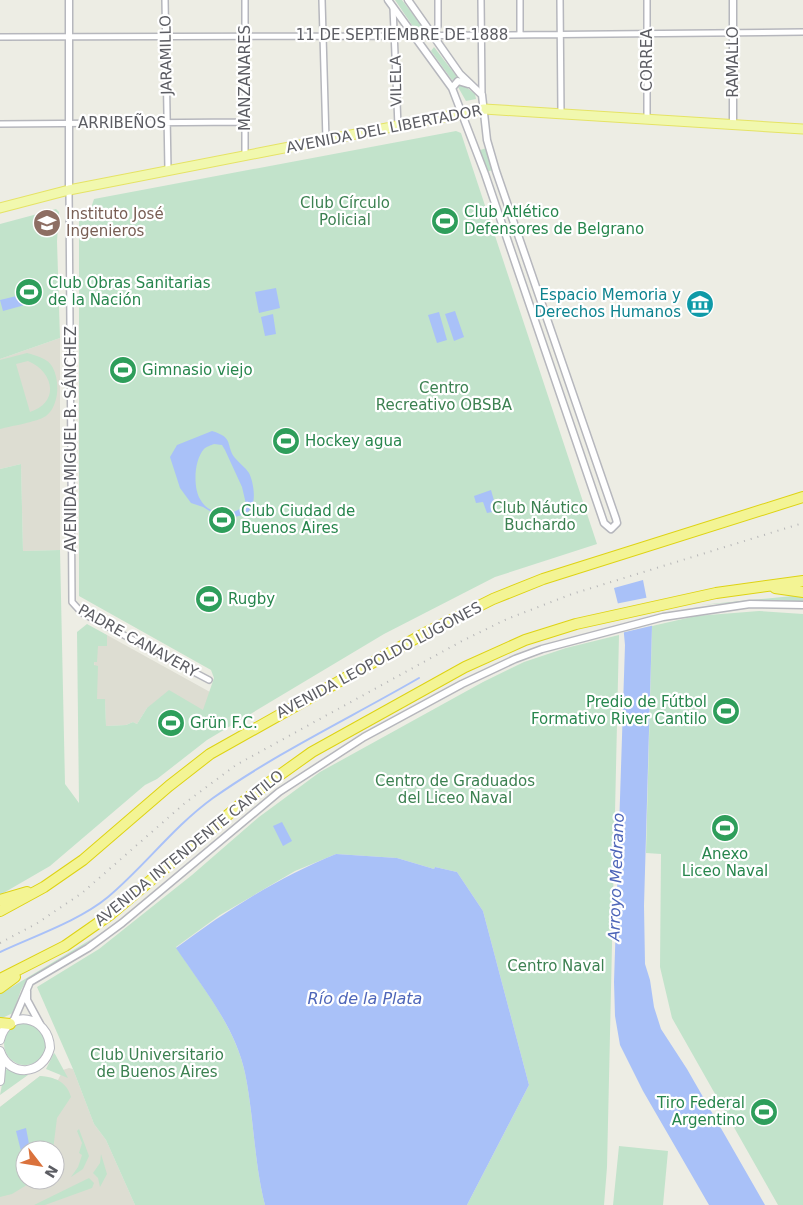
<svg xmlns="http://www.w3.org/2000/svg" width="803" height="1205" font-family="'DejaVu Sans',sans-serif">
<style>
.education{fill:#ddddd2;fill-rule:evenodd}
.green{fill:#c2e3cb;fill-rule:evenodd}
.water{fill:#a9c1f8;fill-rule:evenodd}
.pier{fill:#edede4}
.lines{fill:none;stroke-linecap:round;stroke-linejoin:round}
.stream{stroke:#a9c1f8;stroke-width:2}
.minor-casing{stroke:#b6b7bd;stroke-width:8}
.tertiary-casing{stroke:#b6b7bd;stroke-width:9}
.secondary-casing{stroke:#b7b8bf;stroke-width:10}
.primary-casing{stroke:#e5e364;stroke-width:11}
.motorway-casing{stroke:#ded313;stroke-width:12}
.minor{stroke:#fff;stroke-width:5}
.tertiary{stroke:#fff;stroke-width:6}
.secondary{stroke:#fff;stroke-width:8}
.primary{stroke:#f1f8ae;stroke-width:9}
.motorway{stroke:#f3f494;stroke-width:10}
.rail{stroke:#b6b6b7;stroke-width:2;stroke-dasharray:1 6;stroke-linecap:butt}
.labels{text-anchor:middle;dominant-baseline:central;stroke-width:4.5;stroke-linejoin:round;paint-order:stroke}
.street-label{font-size:15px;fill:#5c5d63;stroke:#fff}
.park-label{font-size:15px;fill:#3c8151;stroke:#fff}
.leisure-label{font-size:15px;fill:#27864d;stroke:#fff;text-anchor:start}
.education-label{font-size:15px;fill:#785e54;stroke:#fff;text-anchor:start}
.culture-label{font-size:15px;fill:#0d838f;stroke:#fff;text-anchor:end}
.water-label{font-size:16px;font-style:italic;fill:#4e66b9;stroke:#fff}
</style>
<rect width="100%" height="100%" fill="#edede4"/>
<path class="education" d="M60,338V550L23,551L21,464L0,469V359Z
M107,635L210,692L204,711L147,708L137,724L133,722L126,725L106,726L105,700L97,699L94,662H97V646H107Z
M69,1068L73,1069L94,1124L106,1140L135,1205H0V1107L40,1076L58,1080L63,1070ZM25,1150H55V1180H25Z"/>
<path class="green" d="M395,0H402L421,25L419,30L414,28Z
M434,47L457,77V79L452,80L431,51Z
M462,84L475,94L476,99L466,101L458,87Z
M456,131L461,133L597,544L495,577L384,634L207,740L157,779L145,785L50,866L0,895V469L21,464L23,551L60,550L65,784L79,803L77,632L87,624L107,635V646H98L97,662H94V665L98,666L97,699H105L106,726L126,725L133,722L137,724L147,708L169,690L203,710L214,678L211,670L79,596V220L90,211L94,199Z
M487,148L493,170L486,172L480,150Z
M56,209L59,212L57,241L60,338L0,359V224Z
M27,353C37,356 48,358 53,368C60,382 59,406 46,416C37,422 11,426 0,429V360ZM28,361C54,372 60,402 30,412L16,364Z
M803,595V602L770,600L700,605Z
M759,611L803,614V1205H778L672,1018L660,967L661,854L646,853L652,626L696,616Z
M619,635L607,1167L604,1205H467L529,1085L483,911L457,872L435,867L434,869L397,858L336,854L295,871L220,915L176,947C202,987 235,1026 245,1073C254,1117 254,1162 265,1205H135L106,1140L94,1124L73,1069L37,987L99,949L192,875L259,817L320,772L483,682L524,662L566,648Z
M95,937L79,949L26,981L21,990L13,1013L0,1019V994Z
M4 1044a21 21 0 1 1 42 0a21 21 0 1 1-42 0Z
M54,1053L55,1054L68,1078L46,1069Z
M5,1069L28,1075L0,1095Z
M40,1076C55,1077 67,1082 71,1097L57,1118L53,1150H25V1180H35L12,1194L0,1197V1107Z
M79,1129L89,1156L83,1169L71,1177L78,1167L82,1155L79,1153L82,1143L77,1131Z
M619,1146L668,1151L663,1205H613Z
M101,1154L107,1174L100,1187L98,1178L93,1173L100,1163Z
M89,1178L94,1183L92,1188L45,1205H34Z"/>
<path class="water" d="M276,288L280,308L259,313L255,292Z
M29,293L32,303L3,311L0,300Z
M455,311L464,337L454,341L445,314Z
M439,312L447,340L437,343L428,315Z
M273,314L276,334L265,336L261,317Z
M212,431C235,438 225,445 235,458C239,463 245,467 249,473C254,483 258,507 246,513C240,517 230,517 223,519L203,507L191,503L180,488L170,457L177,445ZM214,444L222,445L225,450L242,487L246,504C233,518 209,516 200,499C193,487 194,460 204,449C206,447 211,445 214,444Z
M491,490L497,511L487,513L483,502L476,503L474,496Z
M643,580L652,626L644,906L645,964L650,980L654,1007L661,1029L687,1069L765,1205H709L643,1091L620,1045L615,1016L614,982L625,645L623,624L614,588Z
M282,822L292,841L283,846L273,826Z
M336,854L397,858L434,869L435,867L457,872L483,911L529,1085L467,1205H265C254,1162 254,1117 245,1073C235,1026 202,987 176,948C226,911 277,878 336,854Z
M26,1128L30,1149L21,1151L16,1131Z"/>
<path class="pier" d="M650,597L655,625L621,633L615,604Z"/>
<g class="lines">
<path class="stream" d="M0,952C34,936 79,921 108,897C145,866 173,827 213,798C278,752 350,718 419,678"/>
<g class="minor-casing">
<path id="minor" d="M165,0L168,170
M322,0L326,140
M481,0L482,95
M560,0L561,113
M647,0V119
M393,7L398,126
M433,35L438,26V0
M520,35V0
M0,37L395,36L803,32
M0,124L244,122
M245,155V0
M69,190L72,602L82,613L209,680"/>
</g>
<g class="tertiary-casing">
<path id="tertiary" d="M69,0V190
M388,0L452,88L485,174L604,523L611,529L617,523L616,519L496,171L487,140L482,95L460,74L408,0
M733,0V124
M452,88L458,81L468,84
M27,991V1000L40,1024
M13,1022L30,982L88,948L122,923L279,792L364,737L462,684L515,659L542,649L663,617L750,604L803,605"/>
</g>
<g class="secondary-casing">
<path id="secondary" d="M0,1040C7,1008 49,1015 50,1048C43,1076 9,1078 0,1051
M0,1081L2,1057"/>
</g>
<g class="primary-casing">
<path id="primary" d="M0,208L69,190L484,109L803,129"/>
</g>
<g class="motorway-casing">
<path id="motorway" d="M775,588L803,592
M0,900L27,892
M0,911L44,887L83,860L169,786L210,754L427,632L493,599L543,579L803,497
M0,979L65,946L111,914L249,797L312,752L465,667L525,640L576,624L716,593L803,581
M0,988L15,977
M0,1023L10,1024"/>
</g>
<use href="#minor" class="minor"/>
<use href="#tertiary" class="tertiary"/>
<use href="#secondary" class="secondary"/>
<use href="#primary" class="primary"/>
<use href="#motorway" class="motorway"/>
<path class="rail" d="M0,943L36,924L82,893L185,803L236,765L462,641L507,619L572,594L803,523"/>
</g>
<defs>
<g id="stadium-disc" transform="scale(1.4375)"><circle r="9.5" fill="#2e9e5b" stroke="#fff"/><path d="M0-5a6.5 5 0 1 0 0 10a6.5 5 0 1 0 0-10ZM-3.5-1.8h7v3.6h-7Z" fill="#fff"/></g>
<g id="university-disc" transform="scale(1.4375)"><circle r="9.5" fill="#8d6e63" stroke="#fff"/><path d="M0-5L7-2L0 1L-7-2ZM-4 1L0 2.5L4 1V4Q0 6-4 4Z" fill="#fff"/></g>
<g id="museum-disc" transform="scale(1.4375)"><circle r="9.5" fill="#0f9aa8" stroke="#fff"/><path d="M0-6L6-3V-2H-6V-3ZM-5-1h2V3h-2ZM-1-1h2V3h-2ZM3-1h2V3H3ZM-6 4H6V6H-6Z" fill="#fff"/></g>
</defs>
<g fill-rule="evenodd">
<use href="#stadium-disc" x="445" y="221"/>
<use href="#university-disc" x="47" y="223"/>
<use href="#stadium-disc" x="29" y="292"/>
<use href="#museum-disc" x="700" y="304"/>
<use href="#stadium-disc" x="123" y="370"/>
<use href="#stadium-disc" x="286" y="441"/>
<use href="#stadium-disc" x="222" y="520"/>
<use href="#stadium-disc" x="209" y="599"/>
<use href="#stadium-disc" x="726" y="711"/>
<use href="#stadium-disc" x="171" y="723"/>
<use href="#stadium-disc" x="725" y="828"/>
<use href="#stadium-disc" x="764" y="1112"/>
</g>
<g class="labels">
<g class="street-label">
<text x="402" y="35">11 DE SEPTIEMBRE DE 1888</text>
<text transform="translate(166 55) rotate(-91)">JARAMILLO</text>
<text transform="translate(647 60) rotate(-90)">CORREA</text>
<text transform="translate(733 62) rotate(-90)">RAMALLO</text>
<text transform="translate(245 78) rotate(-90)">MANZANARES</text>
<text transform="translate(396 81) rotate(-91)">VILELA</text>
<text x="122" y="123">ARRIBEÑOS</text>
<text transform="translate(384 129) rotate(-11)">AVENIDA DEL LIBERTADOR</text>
<text transform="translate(71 439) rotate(-90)">AVENIDA MIGUEL B. SÁNCHEZ</text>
<text transform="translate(138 641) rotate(29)">PADRE CANAVERY</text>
<text transform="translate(379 660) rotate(-28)">AVENIDA LEOPOLDO LUGONES</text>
<text transform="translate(189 848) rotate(-39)">AVENIDA INTENDENTE CANTILO</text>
</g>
<g class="park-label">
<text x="345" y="203">Club Círculo<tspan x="345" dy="17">Policial</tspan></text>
<text x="444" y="388">Centro<tspan x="444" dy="17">Recreativo OBSBA</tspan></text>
<text x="540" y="508">Club Náutico<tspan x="540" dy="17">Buchardo</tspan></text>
<text x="455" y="781">Centro de Graduados<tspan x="455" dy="17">del Liceo Naval</tspan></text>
<text x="556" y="966">Centro Naval</text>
<text x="157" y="1055">Club Universitario<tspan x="157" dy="17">de Buenos Aires</tspan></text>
</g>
<g class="leisure-label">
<text x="464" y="212">Club Atlético<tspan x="464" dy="17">Defensores de Belgrano</tspan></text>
<text x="48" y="283">Club Obras Sanitarias<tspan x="48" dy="17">de la Nación</tspan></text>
<text x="142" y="370">Gimnasio viejo</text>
<text x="305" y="441">Hockey agua</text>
<text x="241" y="511">Club Ciudad de<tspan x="241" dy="17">Buenos Aires</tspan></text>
<text x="228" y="599">Rugby</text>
<text x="707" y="702" text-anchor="end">Predio de Fútbol<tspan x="707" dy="17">Formativo River Cantilo</tspan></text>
<text x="190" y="723">Grün F.C.</text>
<text x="725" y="854" text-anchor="middle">Anexo<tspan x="725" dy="17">Liceo Naval</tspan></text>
<text x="745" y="1103" text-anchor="end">Tiro Federal<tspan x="745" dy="17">Argentino</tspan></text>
</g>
<g class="education-label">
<text x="66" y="214">Instituto José<tspan x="66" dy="17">Ingenieros</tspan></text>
</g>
<g class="culture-label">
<text x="681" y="295">Espacio Memoria y<tspan x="681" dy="17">Derechos Humanos</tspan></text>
</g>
<g class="water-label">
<text transform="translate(616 877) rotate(-88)">Arroyo Medrano</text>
<text x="365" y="998">Río de la Plata</text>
</g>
</g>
<g transform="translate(40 1165) rotate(121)"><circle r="24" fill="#ffffff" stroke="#bebec1"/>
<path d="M0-4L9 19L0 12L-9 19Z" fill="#da723c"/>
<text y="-8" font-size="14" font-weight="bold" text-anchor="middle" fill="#5c5d63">N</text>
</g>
</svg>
